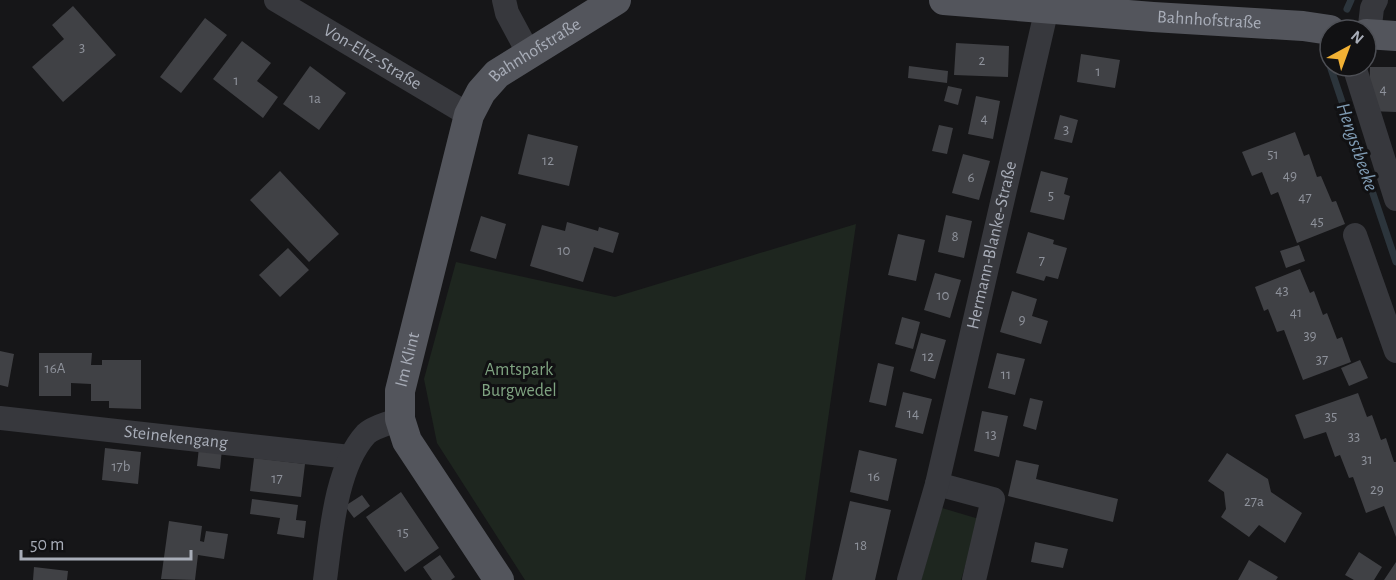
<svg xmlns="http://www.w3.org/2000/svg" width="1396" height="580" font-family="'Alegreya Sans',sans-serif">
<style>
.green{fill:#1e261f}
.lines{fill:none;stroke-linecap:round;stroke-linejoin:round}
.stream{stroke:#2c353c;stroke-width:7}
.building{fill:#404145}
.minor{stroke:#37383d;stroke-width:24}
.major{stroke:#53555c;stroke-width:30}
.labels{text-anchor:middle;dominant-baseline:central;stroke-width:6;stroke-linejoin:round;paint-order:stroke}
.number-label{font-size:15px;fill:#8e929b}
.street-label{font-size:18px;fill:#a8adb8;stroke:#111113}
.park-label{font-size:18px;fill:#7fa381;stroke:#111113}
.water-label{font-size:20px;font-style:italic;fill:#7f9bb3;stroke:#111113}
</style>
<rect width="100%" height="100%" fill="#161618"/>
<path class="green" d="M856,224L805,580H525L437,443L424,379L456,262L615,297Z
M942,508L979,519L961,580H921Z"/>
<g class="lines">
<path class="stream" d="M1347,9L1351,0
M1324,48L1330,65
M1330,66L1396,262"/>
</g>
<path class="building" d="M73,6L116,55L63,102L32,67L64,39L52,25Z
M205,18L227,35L181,93L160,77Z
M242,41L271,63L257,81L278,97L263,118L213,79Z
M956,43L1009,46L1008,77L954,75Z
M1081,54L1120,60L1115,88L1077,82Z
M310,66L346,93L319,130L283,104Z
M909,66L948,71L947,83L908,78Z
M1370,67H1396V112L1369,111Z
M948,86L962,89L958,105L944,101Z
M976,96L1000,101L993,139L968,134Z
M1060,115L1078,120L1072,143L1054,139Z
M939,125L953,128L947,154L932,151Z
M1295,132L1304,156L1309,154L1317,177L1321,176L1332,202L1336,201L1345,224L1297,243L1278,192L1271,195L1262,172L1252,176L1242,152Z
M528,134L578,146L569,186L518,174Z
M963,154L990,161L979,200L952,193Z
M280,171L339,234L309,262L250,200Z
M1041,171L1068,178L1064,194L1070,196L1064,220L1030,212Z
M946,215L972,221L964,258L938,252Z
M481,216L506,224L496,259L470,251Z
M567,222L598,231L599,227L619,233L613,253L594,247L583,282L530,266L542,225L565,231Z
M1028,232L1054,240L1053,244L1067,248L1058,279L1046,276L1044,281L1016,273Z
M898,234L925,240L916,281L888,275Z
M1299,245L1305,261L1286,268L1280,251Z
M288,248L309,270L280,297L259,275Z
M1300,269L1310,293L1314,291L1323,315L1327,313L1337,339L1342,337L1351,362L1303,380L1284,330L1277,332L1268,309L1264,311L1255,287Z
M935,273L961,280L950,318L924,310Z
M1012,291L1037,299L1032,316L1048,321L1041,344L1000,332Z
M902,317L920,322L913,349L895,344Z
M921,333L946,340L935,379L910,371Z
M0,351L14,354L8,387L0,385Z
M39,353H92L91,365H102V360H141V409L109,408V401H91V384L71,383V396H39Z
M997,353L1025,359L1015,395L988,388Z
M1360,360L1368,378L1349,386L1341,368Z
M878,363L894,367L886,406L869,402Z
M903,392L932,399L923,434L895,427Z
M1358,393L1367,417L1372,415L1381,440L1386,438L1394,462H1396V537L1384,506L1366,513L1353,477L1349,478L1340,455L1335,457L1326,432L1304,439L1295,415Z
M1030,398L1043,401L1036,430L1023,426Z
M982,411L1008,416L999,457L974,451Z
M199,447L222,449L220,469L197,466Z
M105,448L141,452L138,484L102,480Z
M859,450L897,459L888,501L850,492Z
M1227,453L1268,479L1271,492L1302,513L1285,543L1259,525L1249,537L1221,517L1226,509L1224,492L1208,481Z
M254,458L305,464L301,497L250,491Z
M1016,460L1039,465L1036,479L1118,499L1113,522L1008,496Z
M401,492L439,548L405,572L366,517Z
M362,495L370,506L354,518L345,506Z
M252,499L298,505L296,520L306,521L304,538L277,534L280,518L250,514Z
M850,501L891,510L875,580H832Z
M169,521L202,526L200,541L204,542L206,531L228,534L224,559L198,555L195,580L161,579Z
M1035,542L1068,549L1063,568L1031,562Z
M1359,552L1382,567L1374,580H1354L1345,575Z
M440,555L455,577L451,580H432L423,567Z
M1249,560L1278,577L1276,580H1238Z
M1396,562V580H1384Z
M34,567L68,571L67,580H33Z"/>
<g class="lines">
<g class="minor">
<path id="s1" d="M276,0L469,115"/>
<path d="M504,0L507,13L529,54"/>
<path d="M1369,34L1372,8L1376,0"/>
<path d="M1354,66L1396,199"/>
<path d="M1355,235L1396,351"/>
<path id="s2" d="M0,418L350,457"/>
<path d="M937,484L993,499L974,580"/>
<path d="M325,580C331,536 335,468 366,434C373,427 390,423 400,419"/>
<path id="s3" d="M909,580L937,484L1047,8"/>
</g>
<g class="major">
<path id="s4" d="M944,0L1153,17L1303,26L1330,30"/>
<path d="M1366,34L1396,36"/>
<path id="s5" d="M499,580L407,441L400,419V391L469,115L481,92L497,74L616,0"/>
</g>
</g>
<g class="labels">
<g class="number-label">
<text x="82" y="47">3</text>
<text x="982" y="60">2</text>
<text x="1098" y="71">1</text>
<text x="236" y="80">1</text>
<text x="1383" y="89">4</text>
<text x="315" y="98">1a</text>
<text x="984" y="118">4</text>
<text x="1066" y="129">3</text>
<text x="1273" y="154">51</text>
<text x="548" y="160">12</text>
<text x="1290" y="175">49</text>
<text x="971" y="177">6</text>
<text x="1051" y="195">5</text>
<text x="1305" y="197">47</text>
<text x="1317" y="221">45</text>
<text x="955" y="236">8</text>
<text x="564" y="250">10</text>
<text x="1042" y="260">7</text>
<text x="1282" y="290">43</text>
<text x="943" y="295">10</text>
<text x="1296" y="312">41</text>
<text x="1022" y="319">9</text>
<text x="1310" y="335">39</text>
<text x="928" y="356">12</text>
<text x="1322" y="359">37</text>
<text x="55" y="368">16A</text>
<text x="1006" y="374">11</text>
<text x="913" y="413">14</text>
<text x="1331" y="416">35</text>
<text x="991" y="434">13</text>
<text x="1354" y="436">33</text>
<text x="1367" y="459">31</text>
<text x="121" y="466">17b</text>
<text x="874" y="476">16</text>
<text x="277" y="478">17</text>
<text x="1377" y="489">29</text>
<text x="1254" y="501">27a</text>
<text x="403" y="532">15</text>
<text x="861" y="545">18</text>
</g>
<g class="street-label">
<text stroke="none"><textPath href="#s4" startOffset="266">Bahnhofstraße</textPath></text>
<text stroke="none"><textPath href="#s5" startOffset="597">Bahnhofstraße</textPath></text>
<text stroke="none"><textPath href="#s1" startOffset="112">Von-Eltz-Straße</textPath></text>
<text stroke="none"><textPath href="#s3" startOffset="345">Hermann-Blanke-Straße</textPath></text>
<text stroke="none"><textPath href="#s5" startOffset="250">Im Klint</textPath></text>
<text stroke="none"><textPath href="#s2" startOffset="177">Steinekengang</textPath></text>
</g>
<g class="park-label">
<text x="519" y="370">Amtspark<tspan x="519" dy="21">Burgwedel</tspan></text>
</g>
<g class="water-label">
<text transform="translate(1357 147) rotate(71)">Hengstbeeke</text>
</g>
</g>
<g transform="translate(1348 48) rotate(41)"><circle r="28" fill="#111113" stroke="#4d4f55" stroke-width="1.5"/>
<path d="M0-4.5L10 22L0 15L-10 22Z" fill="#f2b134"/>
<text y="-9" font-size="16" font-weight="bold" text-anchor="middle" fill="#a8adb8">N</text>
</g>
<path d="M21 550v9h170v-9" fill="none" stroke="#a8adb8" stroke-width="3"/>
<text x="30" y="550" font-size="18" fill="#a8adb8" stroke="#111113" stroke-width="4.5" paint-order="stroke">50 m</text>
</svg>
